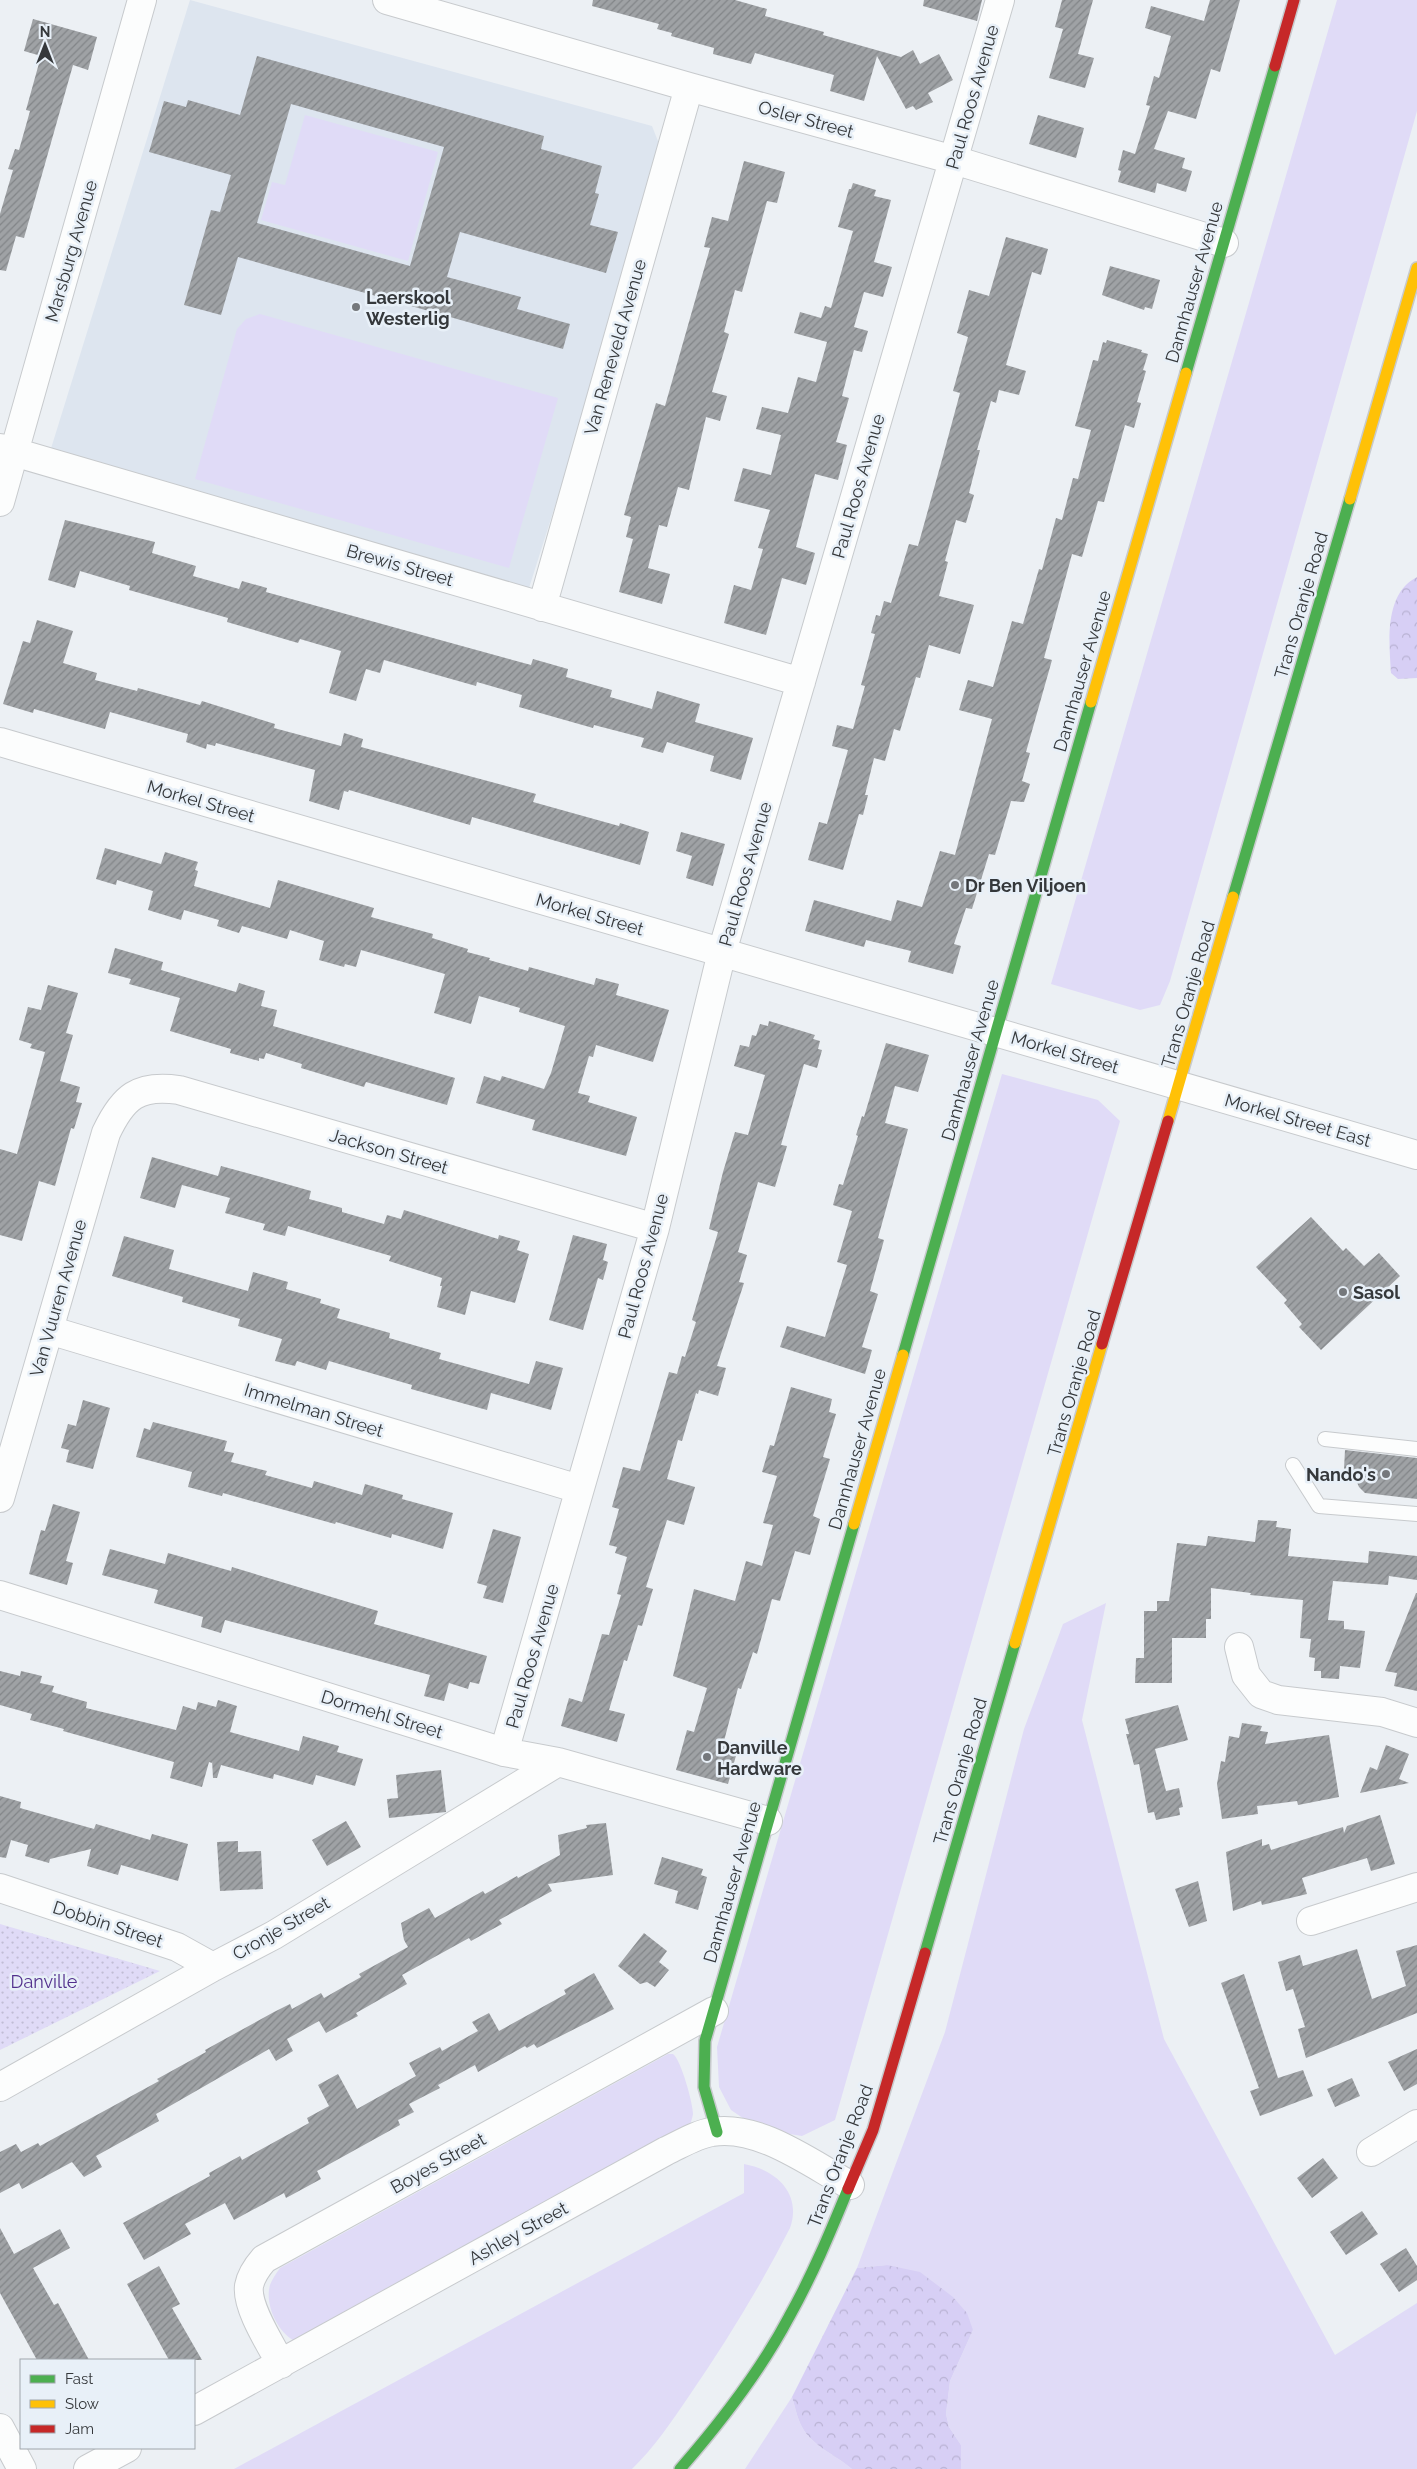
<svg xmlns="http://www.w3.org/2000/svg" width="1417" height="2469" font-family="Raleway,sans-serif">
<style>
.built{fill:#dde5ef}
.grass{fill:#e0dbf7}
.forest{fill:url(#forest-crowns)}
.park{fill:url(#park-dots)}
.building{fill:url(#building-hatch);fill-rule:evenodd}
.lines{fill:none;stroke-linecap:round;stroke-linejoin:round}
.lane-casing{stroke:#c7cacd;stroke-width:16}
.street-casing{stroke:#c7cacd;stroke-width:30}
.fast-casing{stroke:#c7cacd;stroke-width:14}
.slow-casing{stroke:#c7cacd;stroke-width:14}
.jam-casing{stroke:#c7cacd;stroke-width:14}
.lane{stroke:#fcfdfd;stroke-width:14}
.street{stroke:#fcfdfd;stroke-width:28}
.fast{stroke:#4caf50;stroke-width:11}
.slow{stroke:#ffc107;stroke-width:11}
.jam{stroke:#c62828;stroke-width:11}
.poi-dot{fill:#75787c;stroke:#e8f0f8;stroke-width:2}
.labels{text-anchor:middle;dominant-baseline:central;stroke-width:5;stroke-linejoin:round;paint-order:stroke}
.street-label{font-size:18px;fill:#35383b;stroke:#e8f0f8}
.poi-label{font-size:18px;font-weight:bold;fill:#35383b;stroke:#e8f0f8;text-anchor:start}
.park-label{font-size:18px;fill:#52308d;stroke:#e8f0f8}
</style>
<defs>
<pattern id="forest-crowns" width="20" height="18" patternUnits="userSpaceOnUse" patternTransform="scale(1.25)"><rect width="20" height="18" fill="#d7cff5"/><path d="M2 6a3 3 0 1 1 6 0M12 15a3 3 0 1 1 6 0" fill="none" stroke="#b9b2d3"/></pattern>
<pattern id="park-dots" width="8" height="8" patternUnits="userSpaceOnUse" patternTransform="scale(1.25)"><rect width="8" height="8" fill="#e0dbf7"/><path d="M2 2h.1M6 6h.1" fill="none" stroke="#c1bdd5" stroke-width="1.8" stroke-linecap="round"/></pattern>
<pattern id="building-hatch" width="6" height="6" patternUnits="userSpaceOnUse" patternTransform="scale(1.25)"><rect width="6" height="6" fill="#9fa2a5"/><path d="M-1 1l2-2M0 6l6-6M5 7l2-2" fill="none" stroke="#828588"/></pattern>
</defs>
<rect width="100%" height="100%" fill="#ecf0f4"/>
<path class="built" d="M190,0L652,126L665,159L529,588L49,455Z"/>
<path class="grass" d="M1337,0H1417V111L1170,981L1160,1005L1140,1010L1051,984Z
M305,115L438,152L408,261L261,220L272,182L285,185Z
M260,314L558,398L509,568L195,479L237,329L246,319Z
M1002,1074L1098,1100L1120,1121L835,2120L802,2136L759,2129L731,2110L719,2087L717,2047Z
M1106,1603L1082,1720L1164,2039L1335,2355L1417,2303V2469H961V2445L949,2427L946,2414L950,2381L973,2330L887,2265L857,2268L945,2032L1024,1729L1063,1624Z
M668,2054H673C681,2060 693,2103 693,2114C692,2120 690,2124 688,2129L297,2342C279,2335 264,2305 270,2285C272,2279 276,2274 280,2268Z
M744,2164C777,2170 802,2194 790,2228C760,2287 726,2342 689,2396C672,2421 654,2448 632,2469H234L744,2193Z
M792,2397C795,2406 797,2418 802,2427C812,2446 836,2455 852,2469H745Z"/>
<path class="forest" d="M1417,577V678L1398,679L1391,673C1389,641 1384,594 1417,577Z
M887,2265L920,2272L953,2297L967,2313L973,2330L950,2381L946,2414L949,2427L961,2445V2469H852C836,2455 812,2446 802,2427C797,2418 795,2406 792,2397L857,2268Z"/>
<path class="park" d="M0,1924L160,1971L0,2050Z"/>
<path class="building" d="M593,0H735L767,9L765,16L824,32L823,35L901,57L913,50L920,64L939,54L953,80L928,93L933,102L916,110L913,106L906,109L877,56L864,101L830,91L834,75L755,53L751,64L713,54L714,48L671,36L672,33L657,29L659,24L592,6Z
M924,0H982L977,21L923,6Z
M1062,0H1093L1078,54L1094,58L1085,88L1049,78L1063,29L1055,27Z
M1210,0H1240L1220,72L1211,69L1196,119L1168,111L1154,149L1185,158L1182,168L1192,171L1186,192L1157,183L1155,193L1118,182L1121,171L1118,170L1123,150L1135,154L1150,106L1146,105L1154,76L1159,78L1171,36L1145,28L1151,6L1204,21Z
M33,19L97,37L88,70L73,65L24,238L16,236L6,271L0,270V214L13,170L8,169L15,149L19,150L30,111L26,110L41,56L24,51Z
M257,56L544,136L541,149L602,166L595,193L599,194L590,225L618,232L606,273L460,232L447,277L521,297L517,309L570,324L563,349L238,257L221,315L184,305L211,210L220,212L231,175L149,152L164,101L186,107L188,100L240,115ZM291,104L444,147L410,266L257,223Z
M1038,115L1084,128L1076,158L1029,144Z
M744,161L785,172L777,203L767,201L742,292L735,290L724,332L729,334L712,392L727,396L720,421L706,417L689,490L678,487L667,527L659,525L648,568L670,574L662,604L619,592L633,539L626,537L631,517L624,515L656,403L665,406L710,248L704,247L712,217L728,221Z
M853,183L876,190L874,196L891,200L874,262L892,267L883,297L864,292L854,327L868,331L862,352L854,350L842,396L849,398L836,442L847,445L838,480L815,474L796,547L815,553L806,585L782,578L766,635L724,623L734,585L751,590L763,549L758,548L770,510L734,501L743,468L771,475L781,435L756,429L762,407L788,413L798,377L816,382L827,342L794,333L800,312L821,318L825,306L831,308L853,231L838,227L849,189H851Z
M1006,237L1048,249L1041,275L1032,272L1006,365L1026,371L1019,395L999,390L996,403L991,401L977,450H980L969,493L974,495L966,523L956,520L945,561L948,562L939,596L974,605L960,654L929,645L920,678L916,677L900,731L894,729L885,761L874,758L865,795H868L863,815L859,814L843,870L808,860L819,822L827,824L848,750L832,746L837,725L853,729L865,686L861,685L875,634L871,633L876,615L880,616L884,601L891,603L909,544L918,546L943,456L960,393L953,391L968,337L957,333L969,290L989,296Z
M1110,266L1160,280L1152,309L1145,307L1144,310L1102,295Z
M1107,340L1142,350L1141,352L1148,354L1143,370L1146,371L1137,402L1141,403L1134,428L1125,425L1104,502L1098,501L1082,557L1072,554L1044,658L1052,660L1026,752L1030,753L1022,781L1030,784L1024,802L1011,801L995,855L989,854L972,909L966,908L954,944L961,946L953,974L908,962L911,951L866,940L864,947L805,931L814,900L891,921L897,900L922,907L940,851L955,855L992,719L959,710L968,680L993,687L1012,621L1023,624L1039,569L1042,570L1056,518L1062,520L1073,478L1078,479L1091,430L1075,426L1093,360L1098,361L1103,342L1106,343Z
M65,520L155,542L152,553L196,566L193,576L239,589L242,581L267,588L266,592L531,665L533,659L568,669L566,677L612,690L610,697L652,709L657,691L700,704L695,722L753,738L741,780L710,771L714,756L667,742L663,753L641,747L644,738L594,725L593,728L519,707L522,695L477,682L476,686L384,660L380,673L366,669L356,701L329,693L341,651L300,639L298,643L227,622L228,618L129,590L130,586L80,571L75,588L48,580Z
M37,620L73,631L63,663L97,673L95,680L137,691L138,688L200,705L202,701L275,724L274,728L341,746L344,733L363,739L361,747L536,794L533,802L619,826L620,823L649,832L640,865L472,817L470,825L349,790L348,792L344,791L339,810L309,801L315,770L216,743L215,746L207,744L206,749L186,742L188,734L110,712L105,729L34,709L33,713L3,704L23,641L30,643Z
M681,832L725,844L713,886L686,878L692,856L676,851Z
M105,848L161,864L165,852L198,862L195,870L198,871L194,886L270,908L278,880L374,908L371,917L433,934L432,938L468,949L467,952L490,958L489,960L528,971L529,967L594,985L596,978L619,984L616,995L669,1010L653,1062L596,1045L593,1057L589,1056L578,1093L590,1096L588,1102L637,1117L626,1156L532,1130L535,1120L476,1103L484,1076L500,1081L502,1076L544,1089L551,1073L565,1026L519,1012L520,1008L479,996L471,1024L434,1013L445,974L361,950L356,967L345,964L344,967L319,960L324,941L290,930L287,939L242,926L239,933L217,926L219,920L184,910L181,920L148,910L153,891L117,880L116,885L96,879Z
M115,948L163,962L161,970L236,992L239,983L265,991L261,1006L277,1010L273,1026L455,1078L447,1105L366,1082L364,1087L301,1068L302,1064L266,1053L264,1059L259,1058V1061L230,1053L231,1049L170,1031L180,998L129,984L131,979L108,973Z
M48,985L78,993L66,1033L73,1035L60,1081L80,1087L76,1102L82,1103L74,1129L71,1128L55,1186L39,1181L22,1241L0,1235V1149L17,1154L45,1052L30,1048L32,1044L19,1040L28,1007L41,1010Z
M769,1021L815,1035L813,1039L820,1041L818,1049L822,1050L817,1068L804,1064L781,1145L787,1146L775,1187L758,1182L738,1252L747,1255L739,1282L744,1283L717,1366L726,1368L718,1396L699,1390L698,1394L696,1393L682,1441L678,1440L667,1479L695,1487L684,1525L667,1520L646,1587L653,1589L642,1626L638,1625L627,1661L624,1660L609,1710L625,1714L617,1742L561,1726L569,1698L582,1702L602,1634L609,1635L621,1595L617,1594L627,1557L615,1553L617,1547L609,1545L619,1509L612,1507L623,1467L640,1471L669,1372L677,1374L682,1356L685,1357L696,1322L692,1320L718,1232L709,1229L723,1172L735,1132L748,1135L765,1075L734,1066L740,1045L749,1047L752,1035L756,1036L760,1024L768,1026Z
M886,1043L929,1055L918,1092L895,1086L885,1123L908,1129L878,1238L884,1240L870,1291L878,1294L862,1347L872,1350L865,1374L780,1347L787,1326L825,1337L847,1265L837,1262L852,1211L833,1205L839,1184L843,1185L858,1136L856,1135L862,1116L864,1117Z
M152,1157L218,1176L221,1166L258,1176L311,1191L309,1199L342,1208V1212L384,1224L387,1215L401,1219L404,1210L498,1239L499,1235L520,1241L517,1250L529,1254L515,1303L471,1291L465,1315L437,1307L442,1286H440L442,1278L389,1261L391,1256L288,1226L285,1236L263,1230L265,1224L225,1213L230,1198L182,1185L175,1208L140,1198Z
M1311,1217L1343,1251L1346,1248L1364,1266L1379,1253L1400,1276L1321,1350L1299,1327L1302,1324L1284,1303L1287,1300L1256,1267Z
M573,1235L607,1244L603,1260L608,1262L603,1280L598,1278L583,1330L549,1320Z
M124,1236L174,1250L169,1269L248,1291L253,1272L288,1282L286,1289L321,1299L320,1303L340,1309L337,1318L390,1333L389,1338L441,1353L439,1359L529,1384L536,1361L563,1368L551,1410L491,1393L487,1410L411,1389L412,1385L329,1361L326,1370L297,1361L295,1366L275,1361L282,1339L238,1326L240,1319L182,1302L183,1297L112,1276Z
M791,1387L832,1399L829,1412L836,1414L823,1457L830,1459L813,1516L820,1519L810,1555L795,1551L780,1601L772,1599L757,1654L753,1652L741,1689L738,1688L724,1741L739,1745L728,1784L676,1770L687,1730L694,1732L707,1688L673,1676L694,1589L735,1601L746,1561L762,1566L773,1525L763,1523L777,1476L762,1472L770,1445L774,1446Z
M83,1400L110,1408L93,1469L66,1462L69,1450L61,1448L68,1424L76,1426Z
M153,1422L227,1441L224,1451L234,1453L231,1462L267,1471L265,1475L312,1488L314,1481L362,1495L365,1484L403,1495L402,1499L453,1513L443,1549L392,1534L391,1538L336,1522L335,1524L223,1493L222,1496L188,1487L192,1472L136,1457L144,1428L150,1430Z
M1345,1450L1417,1458V1499L1365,1493L1359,1487L1351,1469H1344Z
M53,1504L80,1512L66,1561L73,1563L67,1585L29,1574L41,1530L45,1531Z
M1258,1520L1277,1521L1276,1527L1291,1529L1288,1556L1368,1563L1369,1551L1417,1556V1580L1389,1576L1388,1585L1333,1581L1328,1620L1344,1621V1629L1365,1631L1360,1668L1340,1666L1339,1679L1321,1678V1671H1314L1315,1658L1309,1657L1311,1639L1300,1638L1303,1600L1250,1595L1251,1593L1211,1588V1619H1206V1638H1172V1683H1135L1136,1658H1144V1611H1157V1601H1169L1177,1543L1206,1546L1208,1536L1255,1542Z
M493,1529L521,1537L503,1603L483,1598L487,1586L477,1583Z
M110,1549L165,1564L168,1553L231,1571L232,1567L378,1611L374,1624L487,1656L479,1684L470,1682L468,1689L449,1683L444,1701L424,1696L430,1675L225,1620L221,1633L201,1627L203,1617L154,1603L158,1590L102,1575Z
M1416,1593H1417V1691L1394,1686L1397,1673L1385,1671Z
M0,1671L20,1676L21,1671L42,1676L40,1683L54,1686L52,1692L87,1702L86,1708L176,1730L183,1706L196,1710L198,1702L216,1707L218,1700L237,1706L230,1732L299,1751L303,1736L339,1746L337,1752L363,1759L355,1786L316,1775L313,1785L274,1774L273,1779L221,1765L217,1778H213L212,1760V1763L209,1762L202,1787L170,1778L174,1762L63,1731L64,1729L30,1720L32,1714L0,1705Z
M1178,1705L1188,1740L1155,1749L1166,1791L1179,1788L1183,1807L1179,1808L1180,1815L1156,1820L1154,1812L1148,1813L1139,1764L1134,1765L1126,1734H1129L1125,1719Z
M1242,1723L1262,1726L1260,1731L1268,1732L1265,1744L1329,1735L1339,1797L1298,1805L1297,1801L1257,1806L1258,1814L1222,1819L1217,1784L1221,1761L1225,1762L1229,1736L1239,1738Z
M1386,1745L1409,1754L1399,1779L1409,1783L1360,1793L1370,1767L1377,1770Z
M441,1770L446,1812L389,1818L387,1799L398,1798L396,1775Z
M0,1796L21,1802L20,1808L94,1829L96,1824L150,1840L152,1834L188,1844L178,1881L121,1865L118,1875L87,1866L91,1849L50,1859L49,1863L25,1856L28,1845L11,1840L6,1858L0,1857Z
M1380,1815L1395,1864L1371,1871L1367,1858L1302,1878L1307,1894L1262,1905L1261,1901L1233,1911L1226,1852L1262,1839V1846L1269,1844L1271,1850L1343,1827L1344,1833L1347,1826Z
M346,1821L361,1847L327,1866L312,1840Z
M606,1823L613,1875L548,1884L552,1891L499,1920L502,1924L471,1941L469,1938L402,1975L407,1984L356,2013L358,2016L326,2033L319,2021L287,2039L293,2051L276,2061L269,2049L156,2114L159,2121L96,2156L102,2167L84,2177L72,2162L22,2189L19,2183L0,2193V2152L16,2144L21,2152L38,2143L40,2146L159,2081L157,2079L206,2052L205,2050L274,2012L290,2004L292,2009L321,1993L324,1998L361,1977L359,1974L408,1947L404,1940L401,1923L429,1908L435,1918L483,1891L485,1894L517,1876L518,1878L560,1855L558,1835L587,1828L586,1825Z
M238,1841V1852L261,1851L263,1889L220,1891L217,1842Z
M662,1857L703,1869L701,1875L707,1877L698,1910L675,1903L678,1891L654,1884Z
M1198,1881L1207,1921L1189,1927L1175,1889Z
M644,1933L667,1951L659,1962L669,1970L655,1987L647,1982L640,1984L618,1966Z
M1417,1945V2013L1306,2058L1298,2029L1305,2027L1293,1989L1286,1991L1278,1962L1300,1955L1303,1966L1357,1949L1372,1999L1406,1986L1396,1951Z
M594,1973L614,2009L537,2048L534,2044L527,2048L525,2046L478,2072L475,2065L438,2085L440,2088L409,2104L414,2112L398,2120L400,2125L317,2171L321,2179L286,2198L284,2193L234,2220L225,2203L185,2224L191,2234L144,2260L123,2223L210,2176L209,2173L240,2156L242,2160L309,2123L307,2118L329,2106L318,2085L338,2074L357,2109L416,2076L409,2063L440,2047L442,2051L478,2031L472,2022L489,2013L499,2031L566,1994L564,1990Z
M1244,1974L1278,2078L1303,2070L1313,2096L1260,2116L1250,2091L1259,2088L1221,1983Z
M1417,2049V2084L1404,2091L1388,2062Z
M1352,2078L1360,2096L1335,2107L1327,2089Z
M1323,2158L1338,2178L1312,2198L1297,2178Z
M1362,2211L1378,2234L1346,2255L1330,2232Z
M0,2228L14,2254L60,2229L70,2248L33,2268L54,2305L58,2303L89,2360H37L0,2293Z
M1406,2248L1417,2266V2280L1399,2292L1380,2264Z
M159,2266L180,2304L172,2308L202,2360H169L127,2284Z"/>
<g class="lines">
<g class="lane-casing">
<path id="lane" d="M1325,1439L1417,1449
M1293,1465L1319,1506L1417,1514"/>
</g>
<g class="street-casing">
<path id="street" d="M387,0L689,87L954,160L1224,243
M0,448L801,682
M0,502L142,0
M542,607L689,87
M0,742L1417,1155
M49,1330L579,1489
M0,1498L106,1133C123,1097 138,1084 179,1090L655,1228
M0,1595L504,1752L558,1762L768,1821
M1239,1647L1246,1675L1261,1694L1278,1700L1382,1712L1417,1723
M504,1752L655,1228L722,952L1000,0
M0,1888L177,1947L213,1967
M1311,1921L1417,1887
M0,2087L213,1967L274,1935L558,1762
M1371,2152L1417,2124
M281,2364C271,2345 246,2307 249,2286C251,2275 257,2267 264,2259L714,2011
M194,2411L666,2151C681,2144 697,2134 712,2132C759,2124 811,2164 850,2185
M0,2428L22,2469
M88,2469L127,2448"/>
</g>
<g class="fast-casing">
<path id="fast" d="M1186,373L1275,66
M1233,897L1350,499
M903,1355L1091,702
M925,1953L1015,1643
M717,2132L704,2087L705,2041L854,1524
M680,2469C721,2422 760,2372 789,2317C812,2276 830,2233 848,2189"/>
</g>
<g class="slow-casing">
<path id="slow" d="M1350,499L1417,268
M1091,702L1186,373
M1168,1121L1233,897
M854,1524L903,1355
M1015,1643L1102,1344"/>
</g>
<g class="jam-casing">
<path id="jam" d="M1275,66L1294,0
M1102,1344L1168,1121
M848,2189L873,2130L925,1953"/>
</g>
<use href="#lane" class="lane"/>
<use href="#street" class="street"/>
<use href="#fast" class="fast"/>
<use href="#slow" class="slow"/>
<use href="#jam" class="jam"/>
</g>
<g class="poi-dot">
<circle cx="356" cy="307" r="5"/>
<circle cx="955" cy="885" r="5"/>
<circle cx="1343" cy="1292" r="5"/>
<circle cx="1386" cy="1474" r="5"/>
<circle cx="707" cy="1757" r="5"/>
</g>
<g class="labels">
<g class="street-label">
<text transform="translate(972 97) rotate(-74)">Paul Roos Avenue</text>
<text transform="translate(806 119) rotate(15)">Osler Street</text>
<text transform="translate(71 251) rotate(-74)">Marsburg Avenue</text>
<text transform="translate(1194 282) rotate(-74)">Dannhauser Avenue</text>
<text transform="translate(615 347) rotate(-74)">Van Reneveld Avenue</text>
<text transform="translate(858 486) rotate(-74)">Paul Roos Avenue</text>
<text transform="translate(400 565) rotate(16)">Brewis Street</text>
<text transform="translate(1301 605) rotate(-74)">Trans Oranje Road</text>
<text transform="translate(1082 671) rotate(-74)">Dannhauser Avenue</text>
<text transform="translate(201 801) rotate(16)">Morkel Street</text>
<text transform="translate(745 874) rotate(-74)">Paul Roos Avenue</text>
<text transform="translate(590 914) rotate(16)">Morkel Street</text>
<text transform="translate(1188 994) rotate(-74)">Trans Oranje Road</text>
<text transform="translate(1065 1052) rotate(16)">Morkel Street</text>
<text transform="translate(970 1060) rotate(-74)">Dannhauser Avenue</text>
<text transform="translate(1298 1120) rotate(16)">Morkel Street East</text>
<text transform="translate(389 1151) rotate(16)">Jackson Street</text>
<text transform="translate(643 1266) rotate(-75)">Paul Roos Avenue</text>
<text transform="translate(58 1298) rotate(-74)">Van Vuuren Avenue</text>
<text transform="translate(1074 1383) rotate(-74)">Trans Oranje Road</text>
<text transform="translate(314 1410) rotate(17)">Immelman Street</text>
<text transform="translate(857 1449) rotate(-74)">Dannhauser Avenue</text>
<text transform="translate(532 1656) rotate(-74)">Paul Roos Avenue</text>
<text transform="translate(382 1714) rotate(17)">Dormehl Street</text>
<text transform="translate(960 1771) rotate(-74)">Trans Oranje Road</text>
<text transform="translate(732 1882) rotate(-74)">Dannhauser Avenue</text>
<text transform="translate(108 1924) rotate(18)">Dobbin Street</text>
<text transform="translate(281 1928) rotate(-30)">Cronje Street</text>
<text transform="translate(840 2156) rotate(-69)">Trans Oranje Road</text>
<text transform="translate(438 2163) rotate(-29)">Boyes Street</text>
<text transform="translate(518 2233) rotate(-29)">Ashley Street</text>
</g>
<g class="poi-label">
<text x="366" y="297">Laerskool<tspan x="366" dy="21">Westerlig</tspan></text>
<text x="965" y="885">Dr Ben Viljoen</text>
<text x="1353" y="1292">Sasol</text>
<text x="1376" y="1474" text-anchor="end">Nando's</text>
<text x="717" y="1747">Danville<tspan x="717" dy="21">Hardware</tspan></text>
</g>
<g class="park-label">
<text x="44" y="1981">Danville</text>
</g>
</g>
<rect x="20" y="2359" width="175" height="90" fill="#e8f0f8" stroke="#a0a6ac"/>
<rect x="30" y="2375" width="25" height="8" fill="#4caf50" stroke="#a0a6ac"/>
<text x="65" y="2384" font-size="15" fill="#35383b">Fast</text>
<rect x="30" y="2400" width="25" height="8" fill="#ffc107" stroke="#a0a6ac"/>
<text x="65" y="2409" font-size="15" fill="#35383b">Slow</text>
<rect x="30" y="2425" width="25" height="8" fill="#c62828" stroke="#a0a6ac"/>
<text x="65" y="2434" font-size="15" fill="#35383b">Jam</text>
<g transform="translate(45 45)" stroke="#e8f0f8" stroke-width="4" paint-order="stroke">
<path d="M0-4L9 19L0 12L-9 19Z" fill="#35383b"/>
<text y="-8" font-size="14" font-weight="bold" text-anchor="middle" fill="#35383b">N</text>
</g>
</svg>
